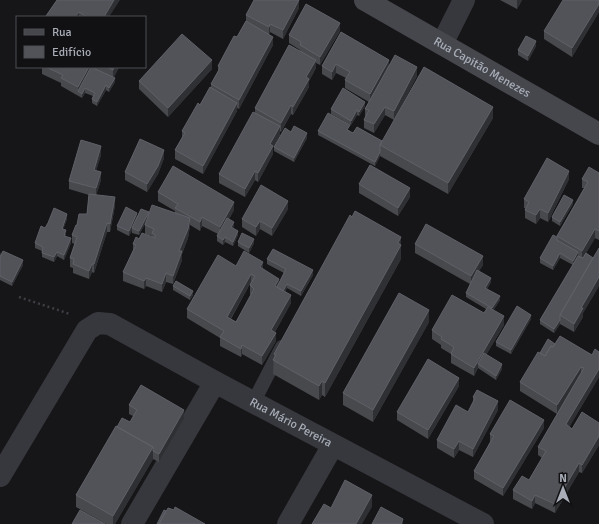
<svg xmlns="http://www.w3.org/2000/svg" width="599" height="524" font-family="Signika,sans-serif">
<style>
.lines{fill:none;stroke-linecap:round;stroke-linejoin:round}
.path{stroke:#3d3f44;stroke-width:2.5;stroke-dasharray:2 3;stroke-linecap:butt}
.lane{stroke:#37383d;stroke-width:14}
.street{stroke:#37383d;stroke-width:22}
.secondary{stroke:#45474d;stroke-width:22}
.wall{fill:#47494d;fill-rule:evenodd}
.shaded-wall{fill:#2f3033}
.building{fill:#525359;stroke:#5f6168;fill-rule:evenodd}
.labels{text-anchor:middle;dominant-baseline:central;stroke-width:3.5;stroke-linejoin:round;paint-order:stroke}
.street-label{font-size:12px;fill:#a8adb8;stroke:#111113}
</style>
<rect width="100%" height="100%" fill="#161618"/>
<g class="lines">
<path class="path" d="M19,297L70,314"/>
<path class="lane" d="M253,403L282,347"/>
<g class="street">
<path d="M442,44L464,0"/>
<path id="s1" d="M0,476L87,330L98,323L110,324L215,382L483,524"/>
<path d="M132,524L215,382"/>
<path d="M288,524L333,445"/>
</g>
<path class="secondary" id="s2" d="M365,0L599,134"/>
</g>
<path class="wall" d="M57,0L109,17H46V16Z
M500,0H522L517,9Z
M599,0V12L572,57L544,39V31Z
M299,8L283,39L270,32L269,34L273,45L239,109L237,108V111L203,174L175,159V150L182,137V131L211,88V84L218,71V66L237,37L246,21V15Z
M340,31L320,65L316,63V68L309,81V87L293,115L291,114L281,132L280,131V135L273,147V154L258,182L255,180L245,197L219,183V174L255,113V108L300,51V50L289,43V35Z
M341,32L389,67L417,76L394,120L385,115L374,133L364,128V120L365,117V109L369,102L345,88V80L346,78L336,73L332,80L322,74V66Z
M536,46L528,61L518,55V50Z
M42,67H119L114,77L115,82L109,92L106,90L97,106L92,103V99L93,96L85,93L82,98L61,86V83L42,74Z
M212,69L168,117L139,89V81Z
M365,106L359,116L357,115L351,125L331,114V109Z
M493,118L448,194L380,156L375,166L318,135V131L350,130L349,131L353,133L382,141Z
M291,132L307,138L294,162L274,151V147Z
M101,155L96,170L101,180L96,195L115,206L110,232H107L94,273L92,272L89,279L73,273V268L70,267V258L75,244L72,243V235L77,225L87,214L89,195L69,189V181Z
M164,158L158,174L147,192L125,180V172Z
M599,173V240L595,238L586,253L593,258L599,248V286L583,313V317L574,332L560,324L554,333L540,324V320L573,265L560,258L553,270L540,263V258L557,237V236L584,188H582V179Z
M569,179L548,222L540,218L536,224L525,218V208H524V199Z
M359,184L410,197L398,216L359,193Z
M158,192L234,210L229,219L234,226L233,228L238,235L233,246L225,242L223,245L217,241V236L218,234L202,226L200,231L190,225L188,238L182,254V260L173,284L166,282L162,292L146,286L144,289L123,281V272L133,250V244L139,239L152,237V236L145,234V225L146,222L139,235L132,233V230L129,236L117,230V226L137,216L149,214L175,213V211L158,201Z
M573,204L560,226L552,221V217Z
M288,209L272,236L260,229L256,236L242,227V219Z
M67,219L63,229L66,235L65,236L71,243L64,260L57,256L54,262L42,257V251L35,248V243L45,228Z
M238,242L254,243L249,253L238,246Z
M415,244L483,265L479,271L491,282L487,289L500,300L493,310L504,325L486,355L502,369L496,380L478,368L474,376L451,363V354L441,348V345L432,339V330L484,313L486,309L466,297V293L470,284L415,253Z
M0,252L1,256L23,265L12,286L0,280Z
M267,259L313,275L301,296L287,288L285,292L291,303L275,332L276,341L262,365L242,354L241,357L220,346V338L187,318V309L236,266L279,283L284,273L267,264ZM251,282L250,285V294L251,295L236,322L231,319Z
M401,259L325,397L322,395L319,400L273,374L274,354Z
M173,286L193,295L190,300L173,290Z
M531,319L511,354L496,346V342Z
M429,322L373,422L343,405V393Z
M555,344L592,355L599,352V377L569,427L572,429L599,423V445L582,473L579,472L555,513L535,503L532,509L513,499V490L529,480L542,458L538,455V447L569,394L557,414L520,391V382L540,353Z
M459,386L428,439L397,420V412Z
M473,397L498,410L473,457L459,450L454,458L437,448V440L468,412L473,402Z
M129,405L184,419L159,462L153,459L115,524H106L76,507V495L117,427L130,422L133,416L129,414Z
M544,428L503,496L474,479V471L490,442V434Z"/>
<path class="shaded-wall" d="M114,0H120L109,17H104Z
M299,0V8L283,39V30Z
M517,0H522L517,9Z
M599,4V12L572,57V48Z
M79,12V17H75Z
M340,23V31L320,65V57Z
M270,24V32L269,35V27Z
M273,37V45L239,109V100Z
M536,41V46L528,61V56Z
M212,60V69L168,117V108Z
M316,60V68L309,81V87L293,115V107L306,77Z
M389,60V69L370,103V94Z
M336,64V73L332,80V72Z
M89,67H93V68L78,91V87Z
M114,67H119L113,79V70Z
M417,67V76L394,120V111Z
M115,78V82L109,92V88Z
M106,85V90L97,106V102Z
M85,88V93L82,98V94Z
M365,102V106L359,116V112Z
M237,103V111L203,174V166Z
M291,105V114L281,132V123Z
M385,107V115L374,133V124Z
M493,107V118L448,194V183Z
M357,110V115L351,125V121Z
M280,126V135L273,147V154L258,182V173L270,144Z
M307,133V138L294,162V158Z
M101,146V155L94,178V170Z
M164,150V158L158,174L147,192V184Z
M380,152V156L375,166V162Z
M255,171V180L245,197V189Z
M569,171V179L548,222V213Z
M101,172V180L96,197V188Z
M410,188V197L398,216V208Z
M115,197V206L110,232V224Z
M573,200V204L560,226V222Z
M288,201V209L272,236V228Z
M234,202V210L220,235V227Z
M540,209V218L536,224V215Z
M149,212V216L139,235V231Z
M137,213V218L132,228V230L129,236V231Z
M67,214V219L62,233V229Z
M202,217V226L200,231V222Z
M190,218V227L188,238L182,254V260L173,284V276L179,251Z
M260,221V229L256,236V227Z
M234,222V226L231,231V227Z
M107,223V232L94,273V264Z
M595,229V238L582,260V251Z
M238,231V235L233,246V242Z
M225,237V242L223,245V240Z
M401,237V259L325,397V383Z
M71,238V243L64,260V255Z
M254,239V243L249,253V248Z
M57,252V256L54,262V257Z
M578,252V257L573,265V261Z
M560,253V258L553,270V266Z
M483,256V265L471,284V276Z
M23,260V265L12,286V282Z
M263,262V271L260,267Z
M92,264V272L89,279V271Z
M313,270V275L301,296V291Z
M166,273V282L162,292V284Z
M251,274V282L227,325V317Z
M599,277V286L583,313V317L574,332V324L581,308Z
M146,278V286L144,289V281Z
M491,278V282L485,292V288Z
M279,279V287L275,286Z
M287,284V288L282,298V293Z
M193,291V295L190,300V296Z
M291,295V303L271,339V330Z
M500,296V300L492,313V308Z
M429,310V322L373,422V410Z
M531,315V319L511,354V350Z
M504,316V325L480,365L478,364V368L474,376V368Z
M560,320V324L554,333V329Z
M276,333V341L262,365V356Z
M242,345V354L241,357V349Z
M502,364V369L496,380V376Z
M581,367V375L557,414V405Z
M599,369V377L566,433V424Z
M459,378V386L428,439V430Z
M322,381V395L319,400V386Z
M498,401V410L473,457V449Z
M184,410V419L159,462V454Z
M544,420V428L503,496V488Z
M599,436V445L582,473V465Z
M459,441V450L454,458V449Z
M153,447V459L115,524H113V516Z
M579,463V472L555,513V504Z
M372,495V507L362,524H356Z
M535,495V503L532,509V501Z
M403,519V524H401Z"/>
<path class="building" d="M57,0H114L104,17H87L79,12L75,17H48L46,16Z
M254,0H299L283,30L270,24L269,27L246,15Z
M563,0H599V4L572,48L544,31Z
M306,4L340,23L320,57L300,45L301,42L289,35Z
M246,21L273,37L239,100L211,84L220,68L218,66L234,36L237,37Z
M341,32L389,60L370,94L345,80L350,72L336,64L332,72L322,66Z
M182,34L212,60L168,108L139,81Z
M526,36L536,41L528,56L518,50Z
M289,45L316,60L306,77L309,79L293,107L291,105L281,123L255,108Z
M395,55L417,67L394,111L385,107L374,124L364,120L369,110L365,109Z
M46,67H89L78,87L61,78L63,75Z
M91,67L115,78L109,88L106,85L97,102L92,99L95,93L85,88L82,94L78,91Z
M107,67H114L113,70Z
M424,67L493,107L448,183L380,145Z
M210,87L237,103L203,166L175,150L185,133L182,131L198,103L200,105Z
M343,88L365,102L359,112L357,110L351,121L331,109Z
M253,112L280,126L270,144L273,146L258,173L255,171L245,189L219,174Z
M328,113L350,125L347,130L353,133L357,127L382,141L380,145V152L375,162L318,131Z
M294,126L307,133L294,158L274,147L285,128L291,132Z
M140,139L164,150L158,166L147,184L125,172Z
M81,140L101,146L94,170L101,172L96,188L69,181Z
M547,158L569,171L548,213L540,209L536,215L525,210L529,202L524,199Z
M370,165L410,188L398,208L359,184Z
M173,166L234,202L220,227L202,217L200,222L175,208L178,204L158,192Z
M589,167L599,173V231L595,229L582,251L557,236L588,182L582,179Z
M261,185L288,201L272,228L260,221L256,227L242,219Z
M89,194L115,197L110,224L107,223L94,264H92L89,271L73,264L74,259L70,258L77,237L72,235L76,225H77L79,214H87Z
M564,195L573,200L560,222L552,217Z
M152,205L190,218L188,229L179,251H182L173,276L166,273L162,284L146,278L144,281L123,272L136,245L133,244L136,237L139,239L142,233L155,238V235L152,233L154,229L145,225Z
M126,207L137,213L129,231L117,226Z
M54,208L67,214L62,229L66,230L64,236L71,238L64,255L57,252L54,257L42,253L43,247L35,243L41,226L45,228L48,223Z
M141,209L149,212L139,231L132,228Z
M355,211L401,237L398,243L401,245L325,383L322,381L319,386L273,360L276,355L274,354L350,215L352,217Z
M227,218L234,222L231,227L238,231L233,242L225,237L223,240L217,236Z
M426,224L483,256L471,276L415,244Z
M242,233L254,239L249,248L238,242Z
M553,235L557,237V240L578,252L573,261L560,253L553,266L540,258Z
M599,248V277L581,308H583L574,324L560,315Z
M273,249L313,270L301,291L287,284L283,291L277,287L286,269L267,259Z
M3,251L23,260L12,282L0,276V257Z
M244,251L263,262L260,267L279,279L275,286L291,295L271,330L276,333L262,356L242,345L241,349L220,337L224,331L187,309L218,255L236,266ZM251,274L255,276L250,285L254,289L236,322L227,317Z
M586,253L593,258L560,315V320L554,329L540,320L578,256L583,258Z
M477,270L491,278L485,288L500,296L492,308L466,293Z
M176,281L193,291L190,296L173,286Z
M399,293L429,310L373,410L343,393Z
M452,295L484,313L488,307L504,316L474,368L451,354L454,347L441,339L442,337L432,330Z
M517,306L531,315L511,350L496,342Z
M560,336L592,355L595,349L599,352V369L566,424L572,429L582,412L599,423V436L582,465L579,463L555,504L535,495L532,501L513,490L522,476L529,480L546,451L538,447L584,368L581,367L557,405L520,382L538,352L545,356L551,346L553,347Z
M548,339L555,344L553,347L551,346L545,356L540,353Z
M484,353L502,364L496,376L478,364Z
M428,359L459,378L428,430L397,412Z
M141,385L184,410L159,454L153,451V447L117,427L122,418L130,422L137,410L129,405Z
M477,390L498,401L473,449L459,441L454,449L437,440L456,405L468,412L475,398L473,397Z
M510,400L544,420L503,488L474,471L494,436L490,434Z
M116,426L153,447L113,516L76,495Z
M345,480L372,495L356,524H312L324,504L331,508Z
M175,507L205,524H159L168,508L174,510Z
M381,507L403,519L401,524H372Z
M80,510L105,524H72Z
M164,510L166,511L159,524H157Z"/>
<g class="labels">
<g class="street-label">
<text stroke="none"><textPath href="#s2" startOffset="135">Rua Capitão Menezes</textPath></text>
<text stroke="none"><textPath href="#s1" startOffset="401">Rua Mário Pereira</textPath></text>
</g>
</g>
<rect x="16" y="16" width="130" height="52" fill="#111113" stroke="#4d4f55"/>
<rect x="24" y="29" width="20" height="6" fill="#45474d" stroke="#4d4f55"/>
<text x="52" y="36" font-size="12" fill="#a8adb8">Rua</text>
<rect x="24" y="46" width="20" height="12" fill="#525359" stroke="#4d4f55"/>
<text x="52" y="56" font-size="12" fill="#a8adb8">Edifício</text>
<g transform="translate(563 488)" stroke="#111113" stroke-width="3" paint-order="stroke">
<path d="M0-3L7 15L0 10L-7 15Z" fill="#a8adb8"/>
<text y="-6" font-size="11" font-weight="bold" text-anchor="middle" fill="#a8adb8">N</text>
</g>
</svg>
